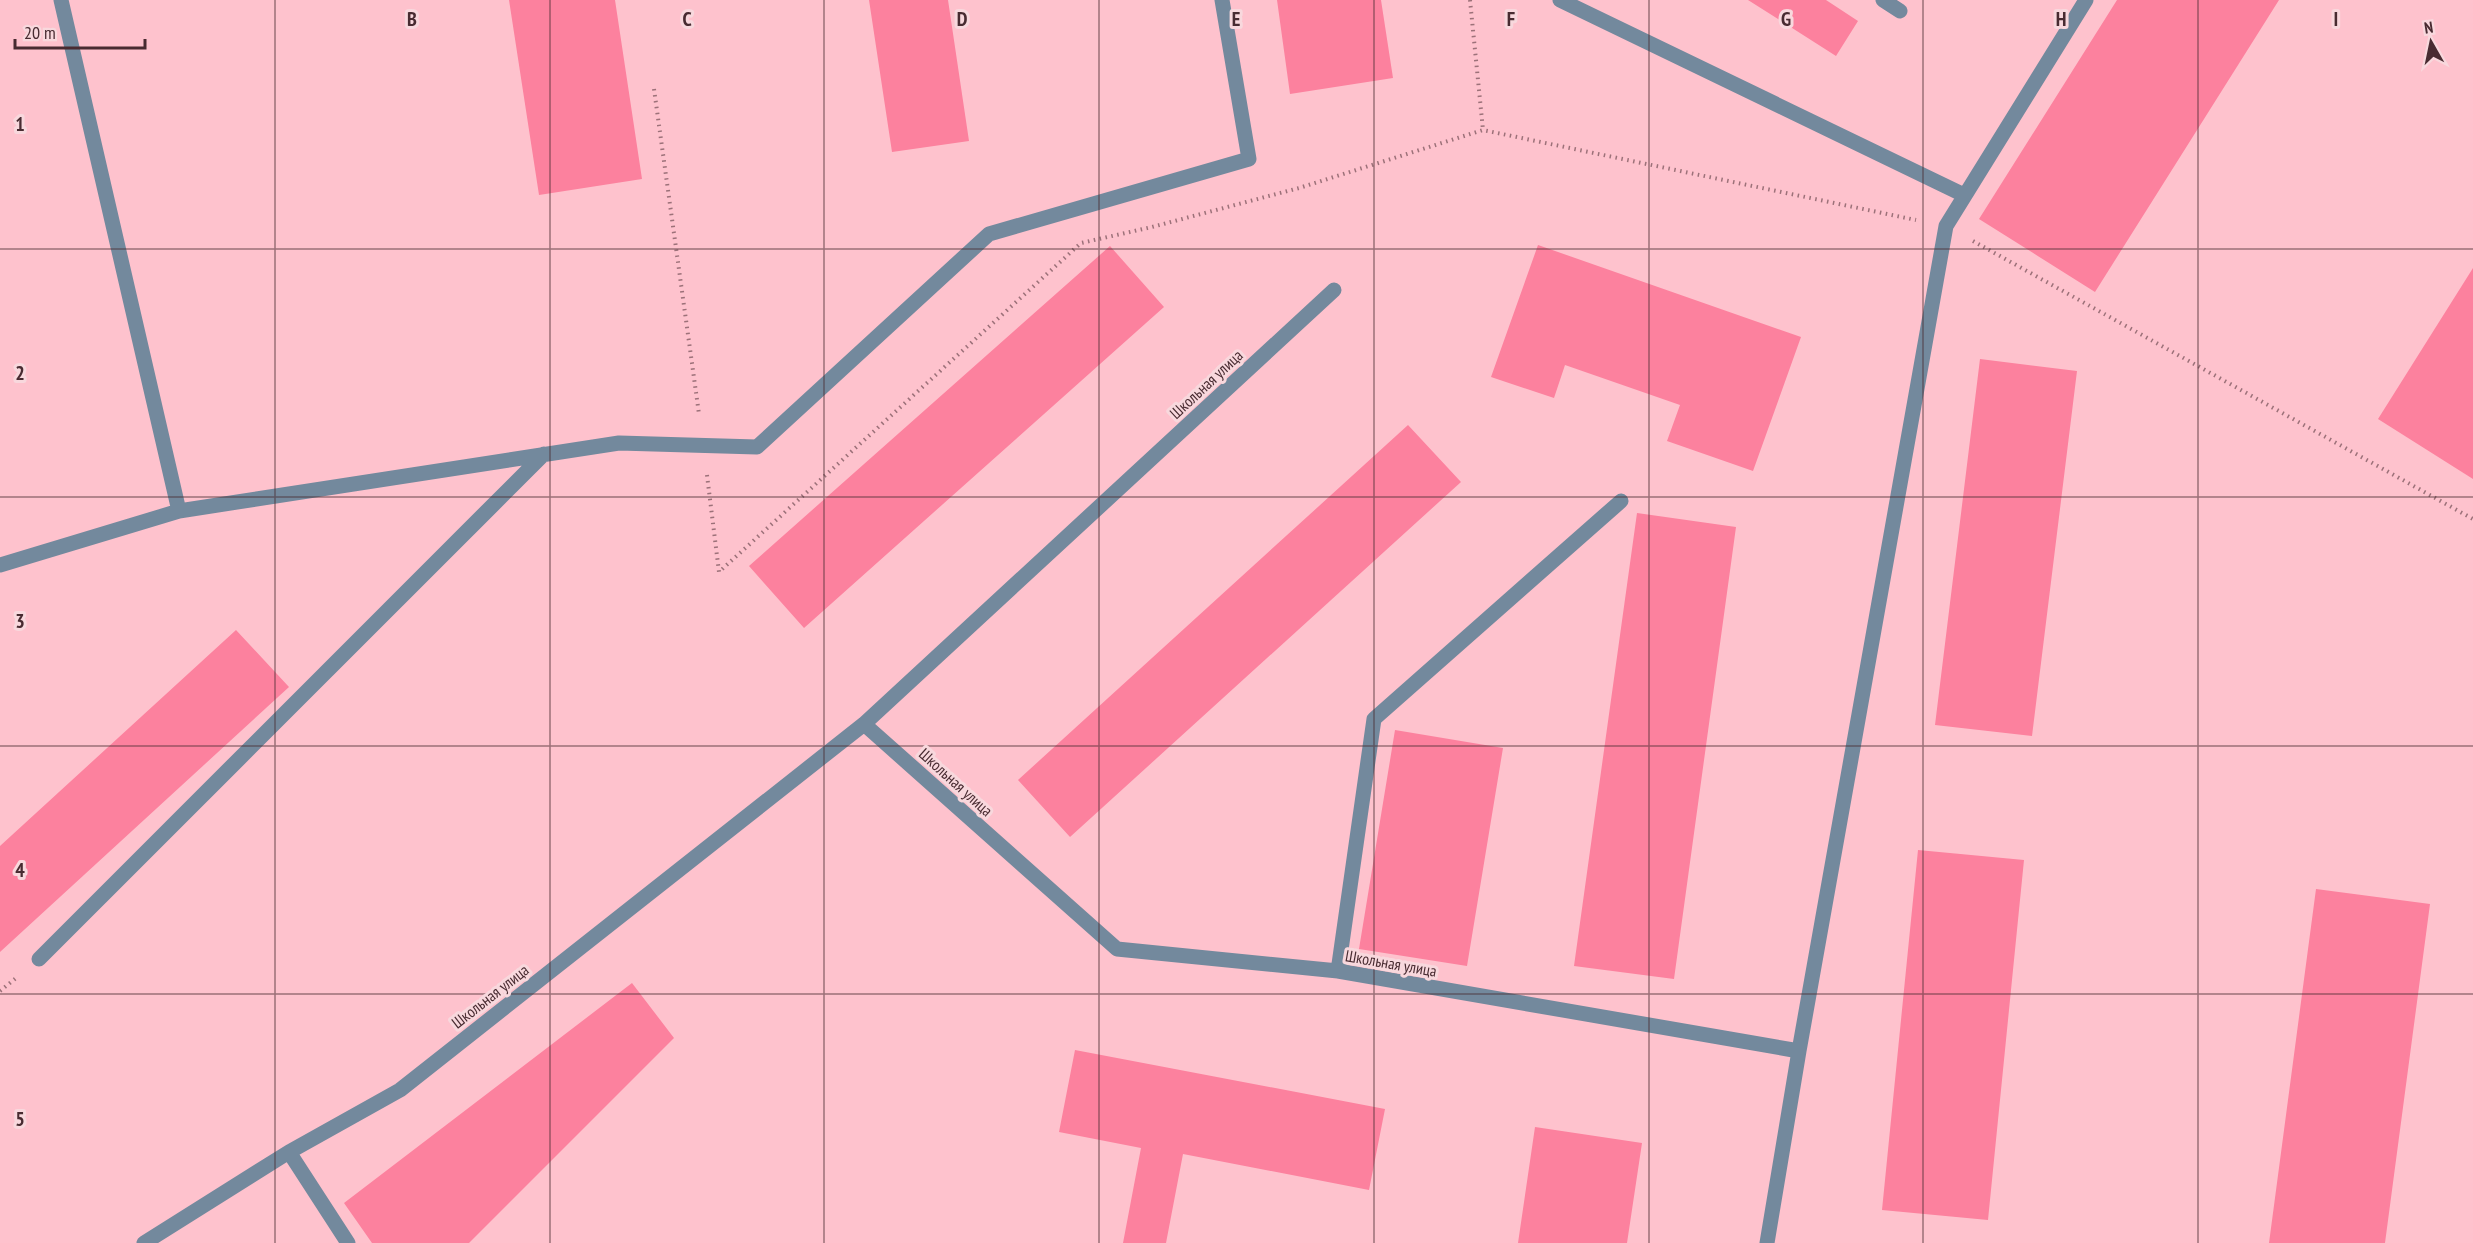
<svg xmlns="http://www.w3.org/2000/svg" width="2473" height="1243" font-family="'PT Sans Narrow',sans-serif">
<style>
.building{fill:#fc819e}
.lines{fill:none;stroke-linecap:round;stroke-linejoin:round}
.path{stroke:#9c7179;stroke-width:4;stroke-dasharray:1.5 4.5;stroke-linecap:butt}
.minor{stroke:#73899d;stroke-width:15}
.grid{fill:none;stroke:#482b31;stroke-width:1.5;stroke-opacity:0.55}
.labels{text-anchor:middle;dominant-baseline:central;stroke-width:6;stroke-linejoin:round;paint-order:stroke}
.street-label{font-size:16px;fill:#482b31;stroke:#f8d8dd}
.grid-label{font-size:20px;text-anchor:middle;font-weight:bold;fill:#482b31;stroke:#f8d8dd;stroke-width:6;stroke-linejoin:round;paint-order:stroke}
</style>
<rect width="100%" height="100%" fill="#fec2cd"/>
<path class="building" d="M509,0H615L642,179L539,195Z
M869,0H948L969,141L892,152Z
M1277,0H1381L1393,78L1290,94Z
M1748,0H1826L1858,21L1836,56Z
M2117,0H2279L2095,292L1979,219Z
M1538,245L1801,337L1753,471L1667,441L1680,405L1565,365L1554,398L1491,377Z
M1110,246L1164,307L804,628L749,566Z
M2473,268V479L2378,419Z
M1980,359L2077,371L2032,736L1935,725Z
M1408,425L1461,482L1070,837L1018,780Z
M1637,513L1736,527L1674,979L1574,966Z
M236,630L289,687L0,952V846Z
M1395,730L1503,748L1467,966L1359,949Z
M1918,850L2024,860L1988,1220L1882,1210Z
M2316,889L2430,904L2385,1243H2269Z
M632,983L674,1038L469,1243H372L344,1203Z
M1075,1050L1385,1109L1369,1190L1183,1154L1166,1243H1123L1141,1148L1059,1132Z
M1535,1127L1642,1143L1627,1243H1518Z"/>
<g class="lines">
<path class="path" d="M1470,0L1483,130
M654,89L699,414
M1973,241L2473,519
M707,475L719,572L1081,243L1152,227L1299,188L1483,130L1916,220
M0,991L16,978"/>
<path class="minor" d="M61,0L179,511
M1560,0L1964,195
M1883,0L1900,11
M0,565L179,511L619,443L757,447L989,234L1249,159L1222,0
M864,724L1117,949L1338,971L1799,1051L1767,1243
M39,959L544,454
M1338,971L1374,719L1621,501
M1799,1051L1946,226L2086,0
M289,1152L348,1243
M144,1243L289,1152L400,1090L864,724L1334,290"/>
</g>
<path class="grid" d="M275,0V1243M550,0V1243M824,0V1243M1099,0V1243M1374,0V1243M1649,0V1243M1923,0V1243M2198,0V1243M0,249H2473M0,497H2473M0,746H2473M0,994H2473"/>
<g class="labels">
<g class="street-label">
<text transform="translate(1206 384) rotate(-43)">Школьная улица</text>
<text transform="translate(956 782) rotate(42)">Школьная улица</text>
<text transform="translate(1391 963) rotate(10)">Школьная улица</text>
<text transform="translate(490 996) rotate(-38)">Школьная улица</text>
</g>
</g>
<g class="grid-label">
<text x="412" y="26">B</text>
<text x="687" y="26">C</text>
<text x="962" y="26">D</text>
<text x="1236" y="26">E</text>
<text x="1511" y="26">F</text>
<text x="1786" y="26">G</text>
<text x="2061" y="26">H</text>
<text x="2336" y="26">I</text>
<text x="20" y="131">1</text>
<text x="20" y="380">2</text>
<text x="20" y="628">3</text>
<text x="20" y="877">4</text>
<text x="20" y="1126">5</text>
</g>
<g transform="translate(2431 42) rotate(351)" stroke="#f8d8dd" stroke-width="4.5" paint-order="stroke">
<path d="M0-4.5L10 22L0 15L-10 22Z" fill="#482b31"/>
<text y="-9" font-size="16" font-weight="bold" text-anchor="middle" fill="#482b31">N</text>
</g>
<path d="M15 39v9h130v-9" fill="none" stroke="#482b31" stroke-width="3"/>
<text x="24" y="39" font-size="18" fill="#482b31" stroke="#f8d8dd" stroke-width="4.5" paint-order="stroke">20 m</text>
</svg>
